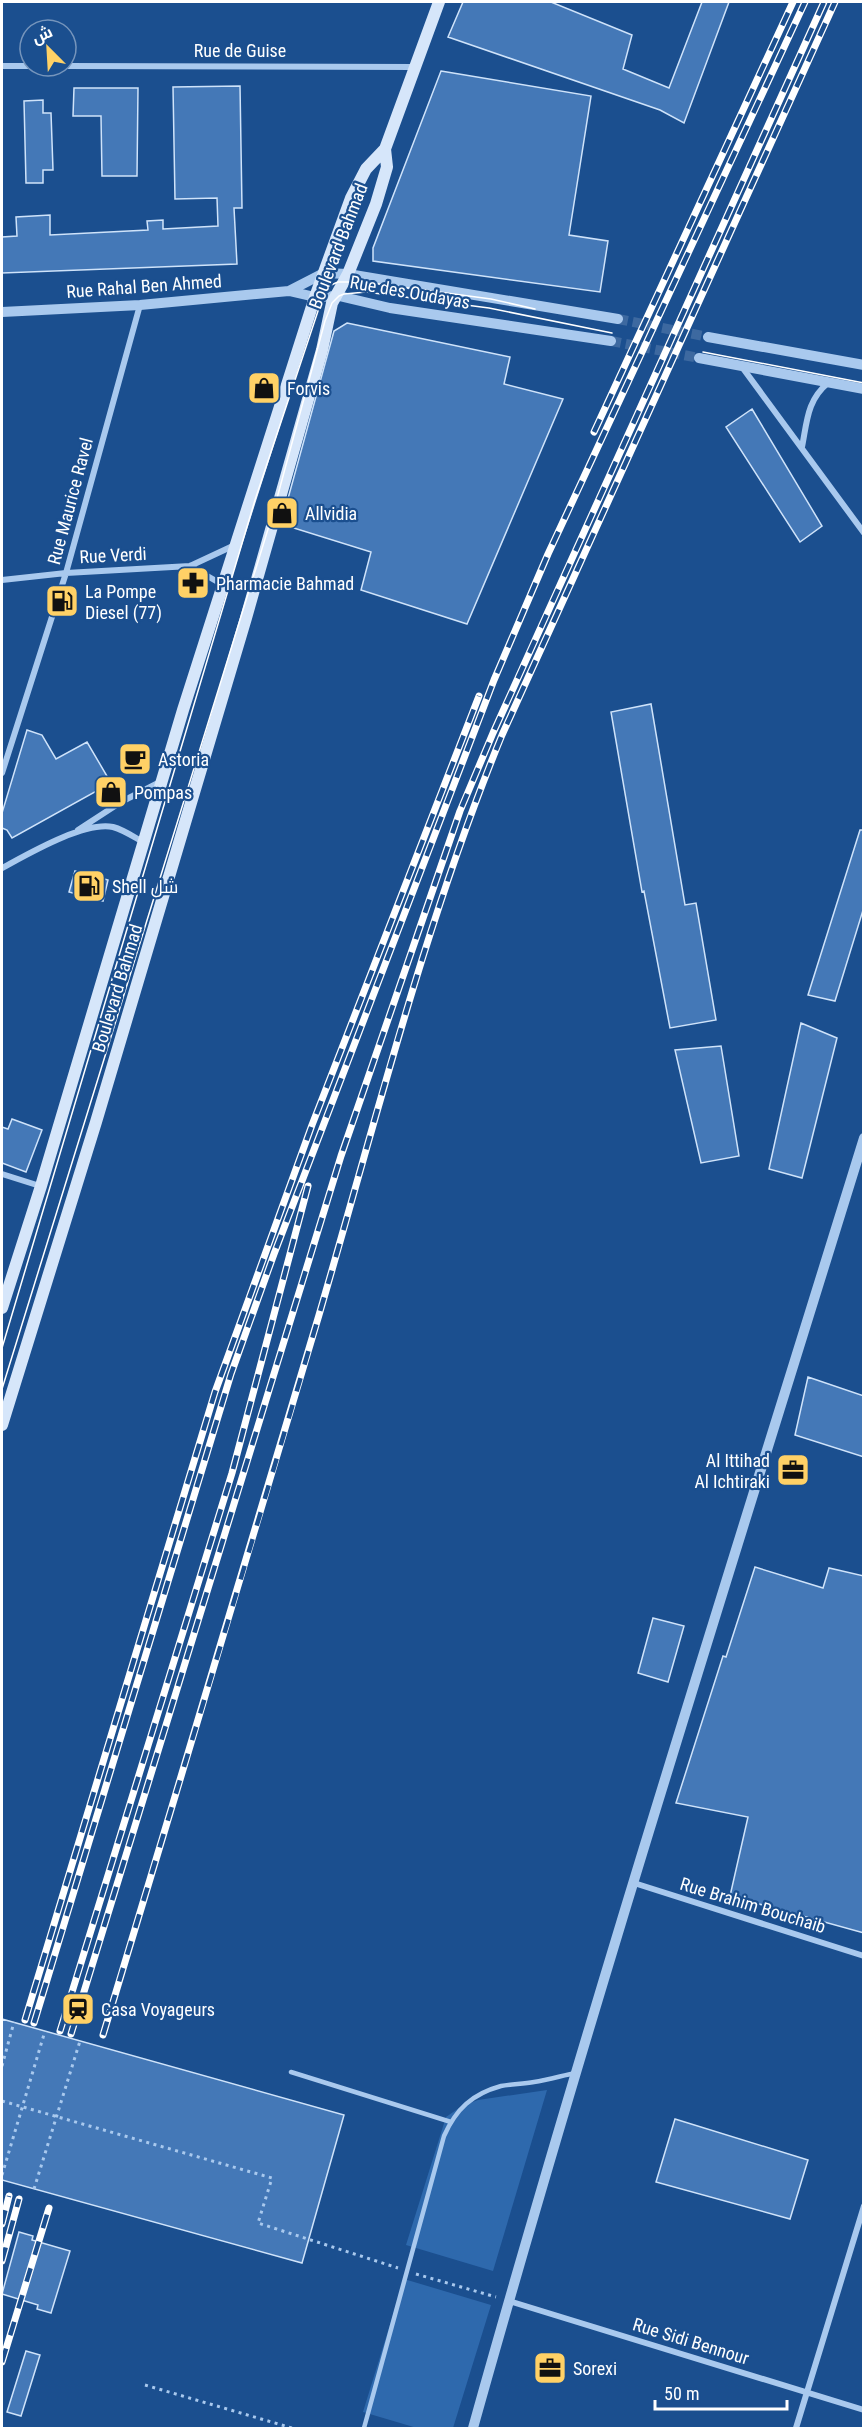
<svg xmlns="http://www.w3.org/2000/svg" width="865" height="2430" font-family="'Roboto Condensed',Cairo,sans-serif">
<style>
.green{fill:#2e69ad}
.building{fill:#4478b7;stroke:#cfe3fa;stroke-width:1.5}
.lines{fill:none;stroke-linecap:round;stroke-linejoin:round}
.tertiary-tunnel{stroke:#3d69a0;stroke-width:10;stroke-dasharray:10 5;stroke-linecap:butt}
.path{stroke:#a9c9ee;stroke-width:3;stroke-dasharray:3 4.5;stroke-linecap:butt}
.service{stroke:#a9c9ee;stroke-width:4.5}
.minor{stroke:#a9c9ee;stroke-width:6}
.tertiary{stroke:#a9c9ee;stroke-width:10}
.secondary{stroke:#d6e6fa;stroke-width:12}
.tram{stroke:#fff;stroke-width:1.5}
.rail-casing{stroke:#fff;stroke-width:7}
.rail{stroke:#1b4f8f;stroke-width:4.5;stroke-dasharray:14;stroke-linecap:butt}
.labels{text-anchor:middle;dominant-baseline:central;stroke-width:4.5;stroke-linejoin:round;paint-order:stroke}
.street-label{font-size:18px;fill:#fff;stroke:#1b4f8f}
.poi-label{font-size:18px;fill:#fff;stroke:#1b4f8f;text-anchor:start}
</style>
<rect width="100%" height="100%" fill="#1b4f8f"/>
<path class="green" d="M547,2090L493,2271L406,2245L446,2117L462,2106L478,2100Z
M404,2279L491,2305L453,2428H417L363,2412Z"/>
<path class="building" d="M463,2H551L632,35L623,69L669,88L702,2H729L684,123L660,110L448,37Z
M441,71L591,96L569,235L608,241L600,292L373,261V248Z
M240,86L242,208H234L237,264L2,273V237L17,236L16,217L50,215V235L148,230L147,221L163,220V229L218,226L217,198L175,199L173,87Z
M74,88H138L137,176H102L101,116H73Z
M43,100V113H51L53,170H43V183H26L24,101Z
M347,323L510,357L504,384L563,399L467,624L361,590L371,552L281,524L334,331Z
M752,409L822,526L800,542L726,427Z
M651,704L685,905L696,903L716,1020L670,1028L644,891L642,892L611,712Z
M27,730L42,735L56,759L87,742L111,783L12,838L7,830L2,828V813Z
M860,830H864V907L835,1001L808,995Z
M75,871L108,880L103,901L69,892Z
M801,1023L837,1038L802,1178L769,1169Z
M721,1046L739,1156L701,1163L675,1050Z
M12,1119L42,1130L26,1172L2,1163V1127L8,1129Z
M808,1377L864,1396V1457L795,1435Z
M755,1567L823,1588L829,1568L864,1576V1933L730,1896L748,1817L676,1803L723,1656L726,1657Z
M653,1618L684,1626L668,1682L638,1673Z
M2,2019L344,2115L302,2263L2,2180Z
M675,2119L808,2160L790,2219L656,2182Z
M19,2232L33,2236L32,2240L70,2251L51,2313L37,2309L38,2305L2,2294Z
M26,2351L40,2355L21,2416L7,2412Z"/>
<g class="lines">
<path class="tertiary-tunnel" d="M618,319L708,337
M611,341L699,358"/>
<path class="path" d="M2,2066L14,2022
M2,2101L272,2178L258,2223L398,2268
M2,2175L45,2031
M34,2189L80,2041
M416,2274L496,2297
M145,2385L292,2428"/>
<path class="service" d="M291,2072L451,2122
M364,2428L444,2136C456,2109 472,2094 501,2086C512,2084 523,2084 534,2082C547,2080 561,2076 575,2073"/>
<path class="minor" d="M2,66H37
M66,66L414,67
M742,367L864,533
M802,447C807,422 807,400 828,383
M190,566L223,585
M2,580L66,573L190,566L235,545
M2,773L66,573L140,305
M78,830L121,802L160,782
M2,868C28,854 84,821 113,827C124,830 134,837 143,842
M2,1174L40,1186
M634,1883L864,1956
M509,2301L864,2410
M796,2428L864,2206"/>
<path class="tertiary" d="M289,291L324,273L348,274L618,319
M2,312L140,305L289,291L315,297L339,296L390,308L611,341
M708,337L864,365
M699,358L864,389
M473,2428C594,1996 731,1568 864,1138"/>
<path class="secondary" d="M2,1308L41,1186L183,710L315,297L351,198L366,169L385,149
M2,1425L96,1122L246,618L322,350L332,303L348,274L376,204L387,167L385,149L439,2"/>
<path class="tram" d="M703,352L864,383
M2,1348L255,500L323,296L331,285L338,282H364L491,299L535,309
M2,1389L273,513L325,321L332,303L339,296L344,294L366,292L489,308L612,333"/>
<g class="rail-casing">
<path id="rail" d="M594,432L793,2
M25,2020L215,1392L312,1125L479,696
M34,2023L231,1374L274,1254L494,680L548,554L805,2
M60,2031L232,1473L308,1186
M71,2034L341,1156L460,811L493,733L824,2
M103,2035C175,1795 249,1555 319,1315C376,1120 425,922 502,735L835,2
M2,2224L9,2196
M2,2261L19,2199
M2,2362L49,2208"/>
</g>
<use href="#rail" class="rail"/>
</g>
<defs>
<g id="shop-square" transform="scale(1.725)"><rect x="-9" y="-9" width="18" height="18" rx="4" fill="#ffd166" stroke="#1b4f8f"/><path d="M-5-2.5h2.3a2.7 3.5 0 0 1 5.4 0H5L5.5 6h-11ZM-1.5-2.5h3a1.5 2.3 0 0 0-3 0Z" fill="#111"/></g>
<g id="pharmacy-square" transform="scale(1.725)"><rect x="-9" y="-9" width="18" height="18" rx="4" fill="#ffd166" stroke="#1b4f8f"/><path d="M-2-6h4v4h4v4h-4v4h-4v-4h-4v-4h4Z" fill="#111"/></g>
<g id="fuel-square" transform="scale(1.725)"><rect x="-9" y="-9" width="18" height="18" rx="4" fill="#ffd166" stroke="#1b4f8f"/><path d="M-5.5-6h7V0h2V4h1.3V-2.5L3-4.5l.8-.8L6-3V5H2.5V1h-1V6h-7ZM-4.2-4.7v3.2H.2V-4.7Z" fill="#111"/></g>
<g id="cafe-square" transform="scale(1.725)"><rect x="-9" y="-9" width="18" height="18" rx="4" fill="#ffd166" stroke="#1b4f8f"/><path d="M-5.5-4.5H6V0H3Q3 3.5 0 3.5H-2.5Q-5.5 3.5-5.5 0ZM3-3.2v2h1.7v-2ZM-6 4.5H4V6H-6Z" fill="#111"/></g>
<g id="office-square" transform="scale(1.725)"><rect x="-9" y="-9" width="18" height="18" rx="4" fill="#ffd166" stroke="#1b4f8f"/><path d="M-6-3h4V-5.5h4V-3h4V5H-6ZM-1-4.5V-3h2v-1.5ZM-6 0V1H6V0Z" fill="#111"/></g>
<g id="station-square" transform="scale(1.725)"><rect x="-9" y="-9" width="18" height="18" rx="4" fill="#ffd166" stroke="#1b4f8f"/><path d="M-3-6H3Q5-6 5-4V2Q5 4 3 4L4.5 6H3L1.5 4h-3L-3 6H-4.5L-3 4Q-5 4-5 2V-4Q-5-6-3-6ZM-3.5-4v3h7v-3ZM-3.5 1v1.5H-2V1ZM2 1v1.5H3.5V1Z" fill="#111"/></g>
</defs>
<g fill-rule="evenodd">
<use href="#shop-square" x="264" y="388"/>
<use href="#shop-square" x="282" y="513"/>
<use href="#pharmacy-square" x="193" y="583"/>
<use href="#fuel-square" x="62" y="601"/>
<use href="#cafe-square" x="135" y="759"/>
<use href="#shop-square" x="111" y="792"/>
<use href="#fuel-square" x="89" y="886"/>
<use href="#office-square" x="793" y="1470"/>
<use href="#station-square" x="78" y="2009"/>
<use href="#office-square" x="550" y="2368"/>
</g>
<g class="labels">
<g class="street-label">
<text x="240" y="50">Rue de Guise</text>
<text transform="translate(338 246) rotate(-69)">Boulevard Bahmad</text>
<text transform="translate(144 286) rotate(-4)">Rue Rahal Ben Ahmed</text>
<text transform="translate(410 292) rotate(10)">Rue des Oudayas</text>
<text transform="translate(70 501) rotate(-75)">Rue Maurice Ravel</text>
<text transform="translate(113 555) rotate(-3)">Rue Verdi</text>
<text transform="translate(117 988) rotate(-73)">Boulevard Bahmad</text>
<text transform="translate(753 1905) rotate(17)">Rue Brahim Bouchaib</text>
<text transform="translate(691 2341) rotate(17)">Rue Sidi Bennour</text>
</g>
<g class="poi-label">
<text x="287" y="388">Forvis</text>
<text x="305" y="513">Allvidia</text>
<text x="216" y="583">Pharmacie Bahmad</text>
<text x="85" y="591">La Pompe<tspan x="85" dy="21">Diesel (77)</tspan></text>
<text x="158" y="759">Astoria</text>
<text x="134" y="792">Pompas</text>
<text x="112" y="886">Shell شل</text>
<text x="770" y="1460" text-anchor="end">Al Ittihad<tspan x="770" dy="21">Al Ichtiraki</tspan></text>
<text x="101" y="2009">Casa Voyageurs</text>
<text x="573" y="2368">Sorexi</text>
</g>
</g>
<rect width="865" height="2430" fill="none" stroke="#ffffff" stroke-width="6"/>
<g transform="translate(48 48) rotate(336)"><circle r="28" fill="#1b4f8f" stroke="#7695bc" stroke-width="1.5"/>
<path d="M0-4.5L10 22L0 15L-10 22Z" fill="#ffd166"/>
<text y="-9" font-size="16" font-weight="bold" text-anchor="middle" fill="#ffffff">ش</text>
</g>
<path d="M655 2400v9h132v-9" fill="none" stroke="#ffffff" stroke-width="3"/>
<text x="664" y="2400" font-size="18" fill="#ffffff" stroke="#1b4f8f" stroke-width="4.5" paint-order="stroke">50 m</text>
</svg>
